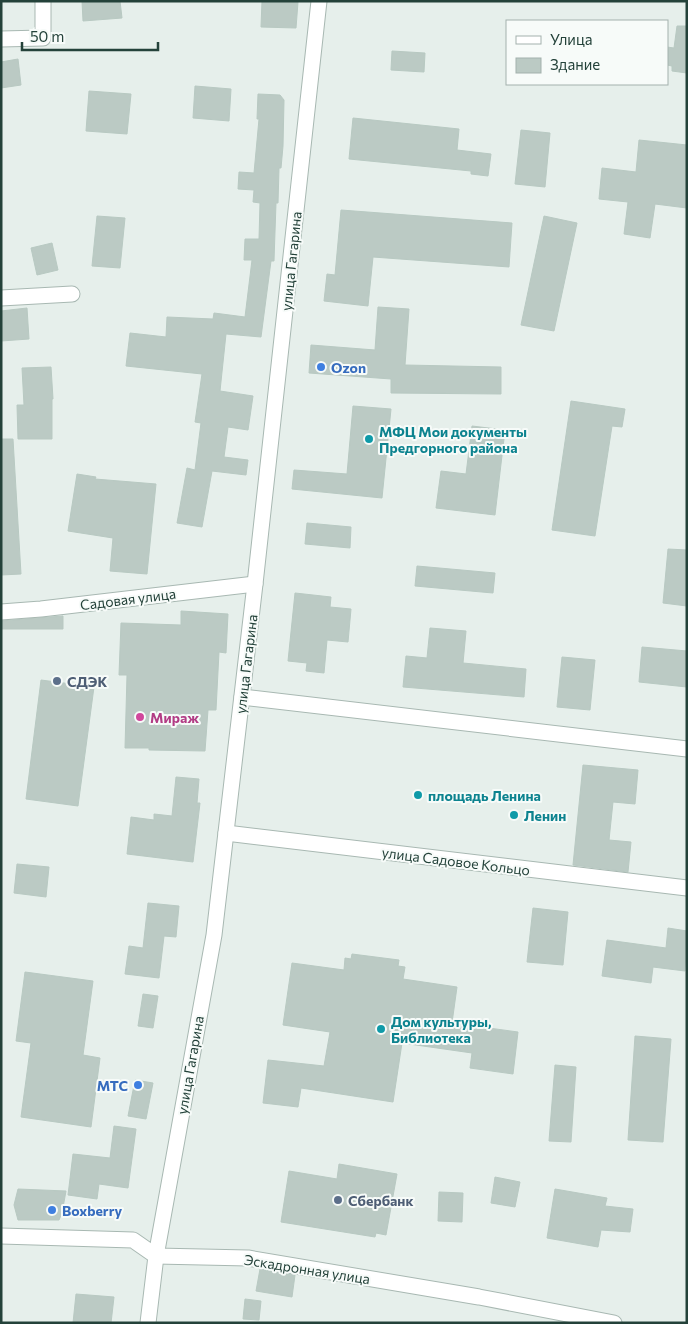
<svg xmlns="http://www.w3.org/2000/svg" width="688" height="1324" font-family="Commissioner,sans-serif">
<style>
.building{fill:#bbcac4;stroke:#b8c9c2}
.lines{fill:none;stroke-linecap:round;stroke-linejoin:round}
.minor-casing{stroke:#a8b8b2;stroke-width:17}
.tertiary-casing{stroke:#a8b8b2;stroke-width:17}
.minor{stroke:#fff;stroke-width:15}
.tertiary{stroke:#fff;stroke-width:15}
.shop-dot{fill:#3f7fe0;stroke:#f7fbf9;stroke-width:2}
.culture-dot{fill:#0f9aa8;stroke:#f7fbf9;stroke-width:2}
.service-dot{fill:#5c6f8a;stroke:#f7fbf9;stroke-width:2}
.hotel-dot{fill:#d1479c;stroke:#f7fbf9;stroke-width:2}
.labels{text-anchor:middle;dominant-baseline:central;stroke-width:4;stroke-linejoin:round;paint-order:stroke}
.street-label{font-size:14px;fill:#24423a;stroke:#f7fbf9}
.shop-label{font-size:14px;font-weight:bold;fill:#366cbe;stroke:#f7fbf9;text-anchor:start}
.culture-label{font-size:14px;font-weight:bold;fill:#0d838f;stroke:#f7fbf9;text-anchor:start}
.service-label{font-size:14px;font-weight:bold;fill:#4e5e75;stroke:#f7fbf9;text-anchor:start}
.hotel-label{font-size:14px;font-weight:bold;fill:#b23c85;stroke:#f7fbf9;text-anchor:start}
</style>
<rect width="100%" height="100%" fill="#e6efeb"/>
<path class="building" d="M82,1H120L122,18L83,21Z
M262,1L298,2L296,28L261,27Z
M677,26H687V73L672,71V66L667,65V47L674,48Z
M392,51L425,53L424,72L391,70Z
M18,59L21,85L1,88V62Z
M195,86L231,89L229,121L193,118Z
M89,91L131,94L127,134L86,131Z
M258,94L280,95L284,100L283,146L281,168H279L278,203H276L274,261H271L261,337L226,334L220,391L253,396L248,430L228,427L224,457L248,460L246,475L212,471L202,527L177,523L187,468L195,470L201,423L195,422L202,374L126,366L130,333L166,337L167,317L213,319L214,313L245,317L252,260H244L245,239H259L260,203L253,202L254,190L238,189L239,172L254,173L259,119H257Z
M353,118L459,129L457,150L491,154L488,176L471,174V171L349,159Z
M521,130L550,133L545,187L515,184Z
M639,140L687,145V208L655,204L650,238L624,234L628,202L599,199L602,168L636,172Z
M341,210L512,223L509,267L373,257L368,306L324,301L327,274L335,275Z
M97,216L125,218L120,268L92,266Z
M544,216L577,223L554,331L521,325Z
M52,243L58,270L37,275L31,248Z
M378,307L409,309L405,365L501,367V394L391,393V379L309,373L311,345L375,350Z
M27,308L29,339L1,341V311Z
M51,367L53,399H52V439H18L17,405H24L22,368Z
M571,401L625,409L622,427L612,426L595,536L552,530Z
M353,406L391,409L382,498L292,489L294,470L347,474Z
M472,426L505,430L495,515L436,508L441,471L466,474Z
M1,439H13L21,574L1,575Z
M77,474L96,477L95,479L156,484L147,574L110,571L113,538L68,531Z
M307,523L351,527L350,548L305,544Z
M668,549L687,550V606L663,603Z
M417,566L495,573L493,593L415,586Z
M295,593L331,597L330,607L351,609L348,642L327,640L324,673L306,671L307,663L288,661Z
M181,611L228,614L226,653L219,652L216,710H208L205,751L149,750V748H125L127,675H119L121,623L181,625Z
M63,616V629H1V621Z
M430,628L466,631L463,663L526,669L524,697L403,687L406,656L427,658Z
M642,647L687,651V687L639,682Z
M562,657L595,660L590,710L557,707Z
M41,680L94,687L78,806L26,799Z
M583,765L638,770L635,804L613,802L609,840L631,842L628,872L573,865Z
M176,777L199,779L197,803H200L193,862L127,854L131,817L154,820V814L172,816Z
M17,864L49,867L46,897L14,893Z
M148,903L179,906L176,937L164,936L159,978L125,974L129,946L143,948Z
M533,908L568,912L563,965L527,962Z
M668,928L687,931L685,971L653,967L651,983L602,976L607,940L666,948Z
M352,954L399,960L398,966L405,967L403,979L457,987L452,1023L518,1032L513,1074L470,1068L472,1053L402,1043L393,1102L301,1088L298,1107L263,1103L268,1060L324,1066L330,1032L283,1025L292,963L344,970L345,958L351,959Z
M25,972L93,981L83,1055L100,1058L91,1127L21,1117L31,1043L16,1041Z
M143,994L158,996L153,1028L138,1026Z
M635,1036L671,1039L663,1142L628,1140Z
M555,1065L576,1067L571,1142L549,1141Z
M135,1080L153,1083L146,1119L128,1116Z
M114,1126L136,1129L128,1188L99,1184L97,1199L68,1195L73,1154L110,1158Z
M339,1164L397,1174L386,1235L376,1233L375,1237L281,1222L289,1171L337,1179Z
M495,1177L520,1182L515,1207L491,1203Z
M18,1189L66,1191L62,1213L59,1220H18L14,1205Z
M555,1189L607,1198L605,1206L633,1209L630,1232L601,1230L598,1247L547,1238Z
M439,1192L463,1193L462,1222L438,1221Z
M260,1269L295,1275L292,1297L256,1291Z
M76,1294L114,1297L111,1323H73Z
M245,1299L261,1301L259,1320L243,1319Z"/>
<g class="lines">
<g class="minor-casing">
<path id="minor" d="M1,39L43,38V1
M1,298L72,294
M1,612L41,609L255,584
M242,697L687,749
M226,833L687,888
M1,1236L133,1240L156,1256L248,1258L479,1297L614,1323"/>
</g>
<g class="tertiary-casing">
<path id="tertiary" d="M148,1323L156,1256L214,935L255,584L319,1"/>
</g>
<use href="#minor" class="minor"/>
<use href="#tertiary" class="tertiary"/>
</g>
<g class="shop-dot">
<circle cx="321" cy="367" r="5"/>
<circle cx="138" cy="1085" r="5"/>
<circle cx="52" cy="1210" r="5"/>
</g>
<g class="culture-dot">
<circle cx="369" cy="439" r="5"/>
<circle cx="418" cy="795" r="5"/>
<circle cx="514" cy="815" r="5"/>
<circle cx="381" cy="1029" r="5"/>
</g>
<g class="service-dot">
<circle cx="57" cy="681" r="5"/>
<circle cx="338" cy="1200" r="5"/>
</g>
<circle class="hotel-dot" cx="140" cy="717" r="5"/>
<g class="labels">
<g class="street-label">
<text transform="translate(291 261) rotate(-84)">улица Гагарина</text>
<text transform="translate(128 599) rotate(-7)">Садовая улица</text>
<text transform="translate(246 664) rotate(-83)">улица Гагарина</text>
<text transform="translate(456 861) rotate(7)">улица Садовое Кольцо</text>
<text transform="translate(190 1065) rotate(-80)">улица Гагарина</text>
<text transform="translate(307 1269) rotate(9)">Эскадронная улица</text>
</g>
<g class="shop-label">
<text x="331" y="367">Ozon</text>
<text x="128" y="1085" text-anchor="end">МТС</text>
<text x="62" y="1210">Boxberry</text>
</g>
<g class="culture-label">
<text x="379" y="431">МФЦ Мои документы<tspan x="379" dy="16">Предгорного района</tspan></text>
<text x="428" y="795">площадь Ленина</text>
<text x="524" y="815">Ленин</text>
<text x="391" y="1021">Дом культуры,<tspan x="391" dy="16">Библиотека</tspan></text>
</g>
<g class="service-label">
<text x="67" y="681">СДЭК</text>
<text x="348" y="1200">Сбербанк</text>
</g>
<g class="hotel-label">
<text x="150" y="717">Мираж</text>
</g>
</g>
<rect width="688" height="1324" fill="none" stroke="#24423a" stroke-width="5"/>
<rect x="506" y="20" width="162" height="65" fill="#f7fbf9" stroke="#a3b1ad"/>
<rect x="516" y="36" width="25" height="8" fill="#ffffff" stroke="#a3b1ad"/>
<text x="550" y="45" font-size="15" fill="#24423a">Улица</text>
<rect x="516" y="58" width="25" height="15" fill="#bbcac4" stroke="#a3b1ad"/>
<text x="550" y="70" font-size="15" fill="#24423a">Здание</text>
<path d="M22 42v8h136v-8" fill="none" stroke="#24423a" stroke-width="2.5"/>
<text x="30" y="42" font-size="15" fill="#24423a" stroke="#f7fbf9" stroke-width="4" paint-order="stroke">50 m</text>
</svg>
